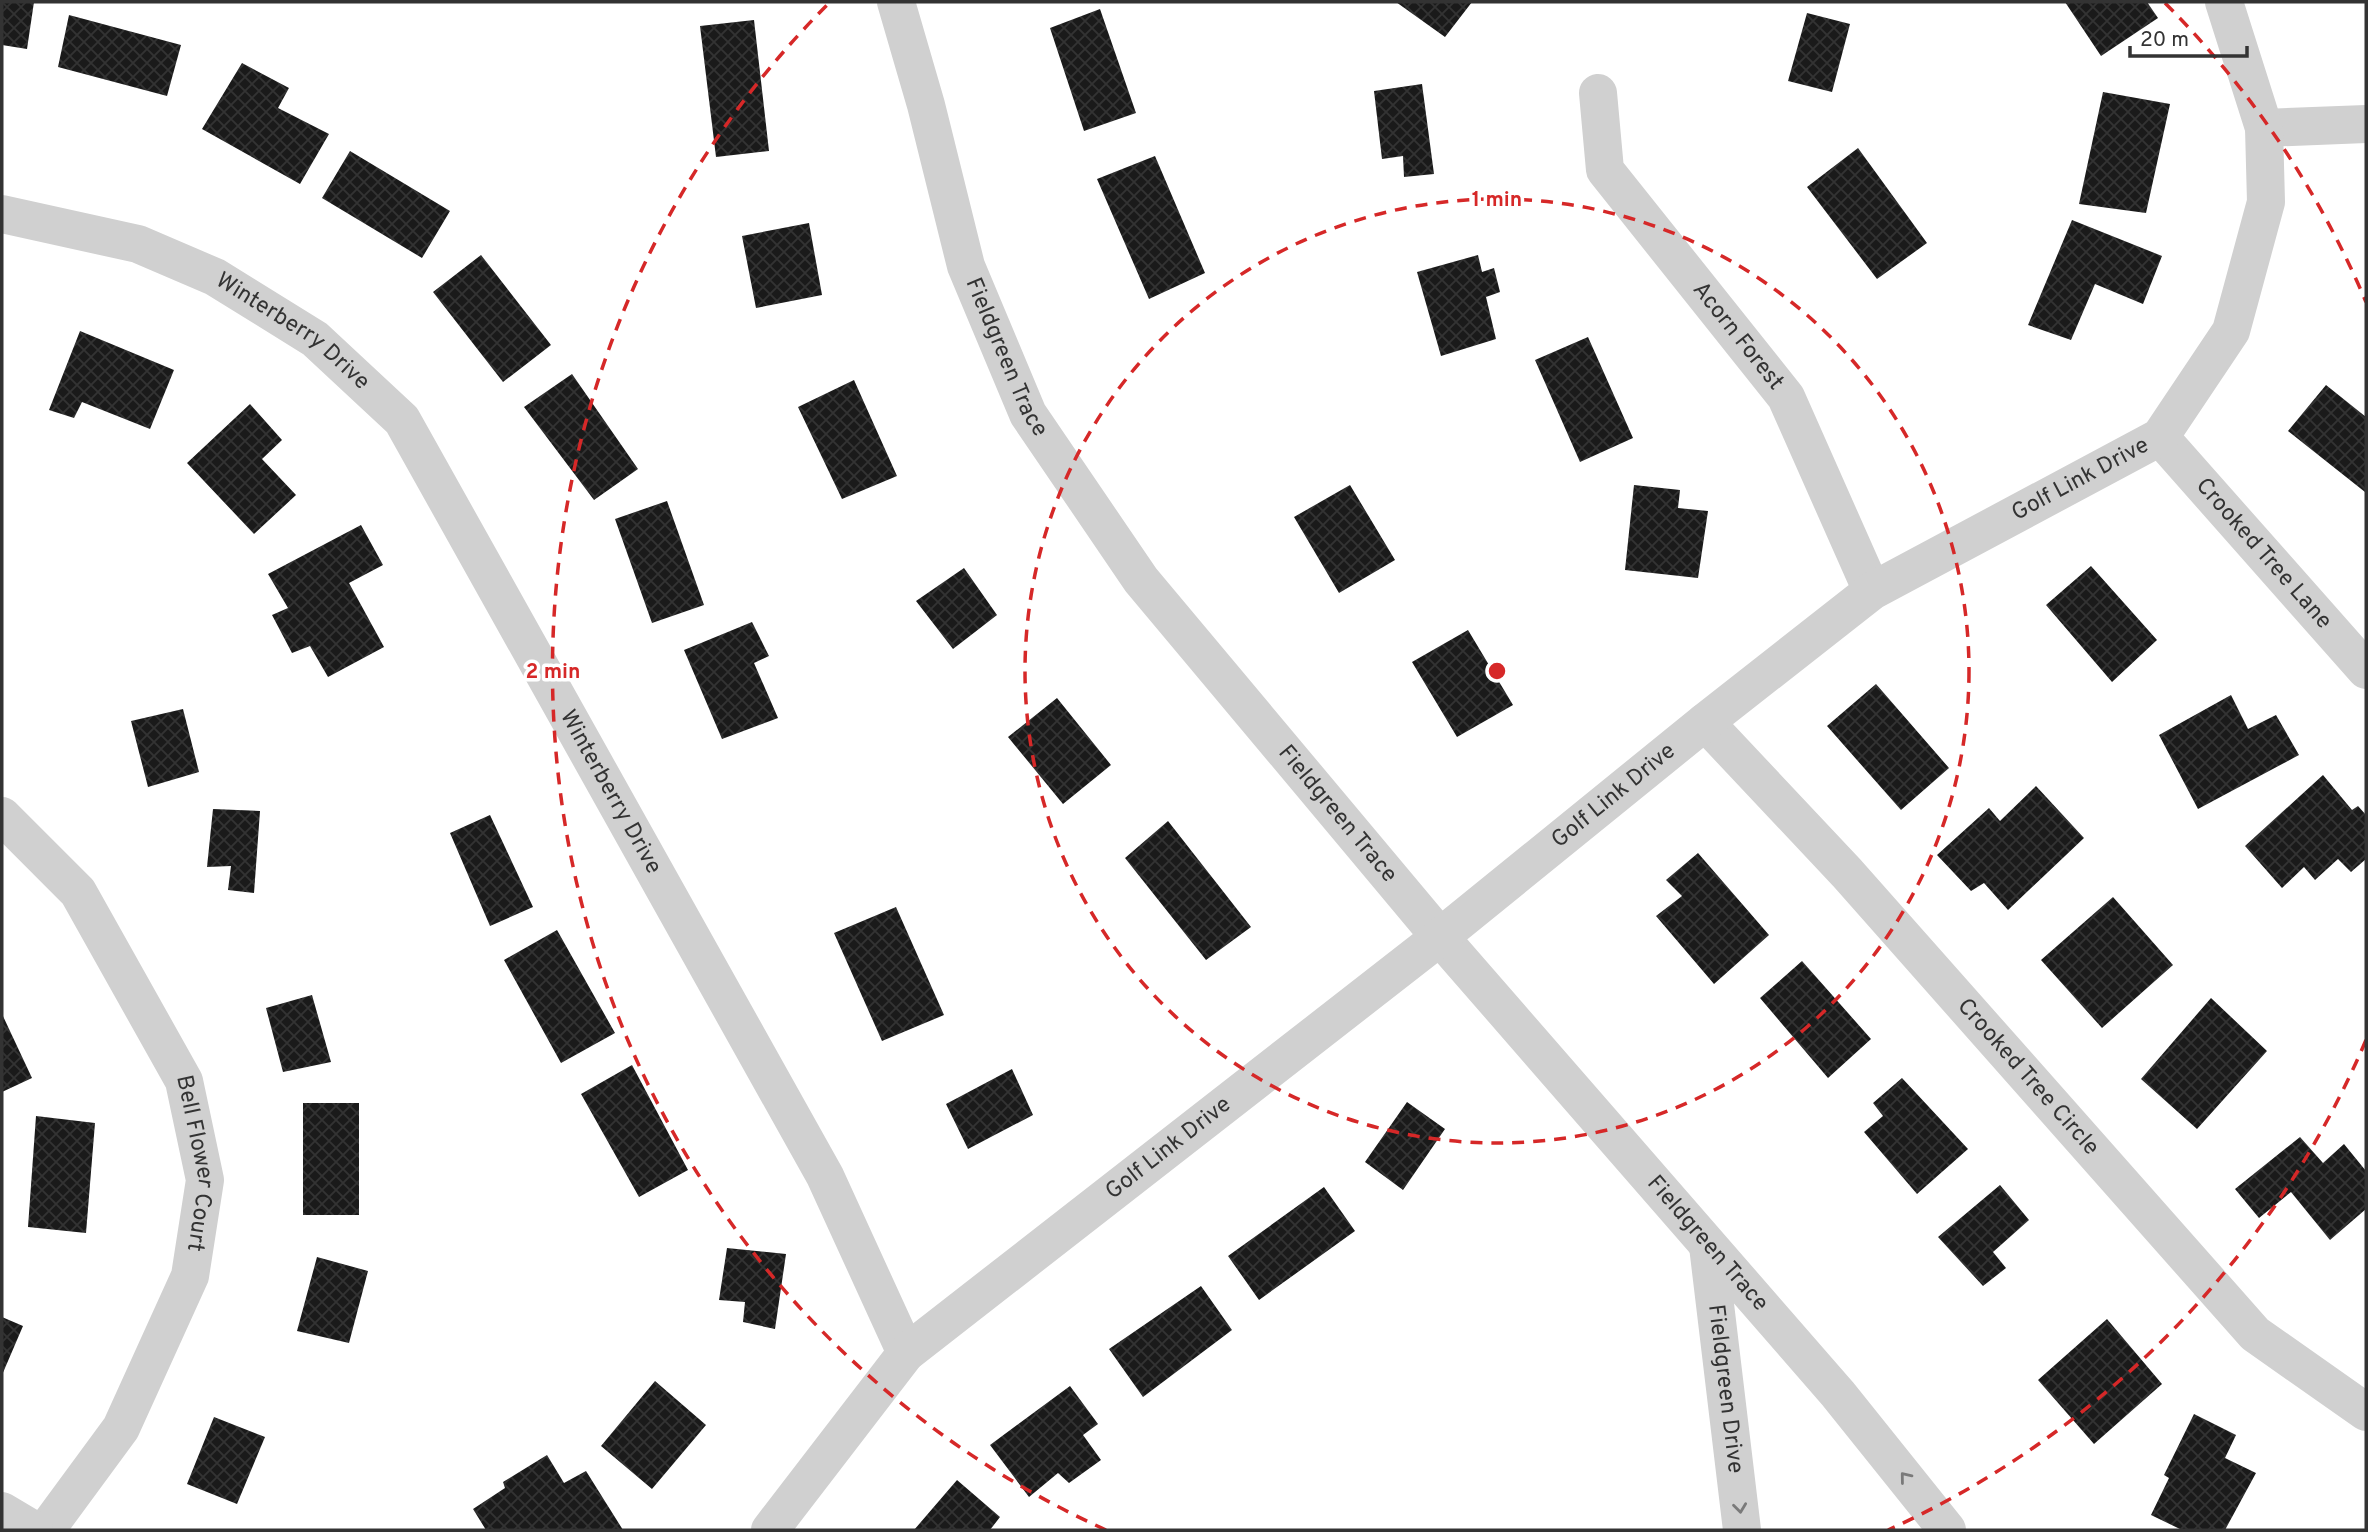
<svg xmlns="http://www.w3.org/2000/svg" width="2368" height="1532" font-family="Overpass,sans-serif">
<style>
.building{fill:url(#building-cross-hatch)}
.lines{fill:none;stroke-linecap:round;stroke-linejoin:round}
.street{stroke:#d0d0d0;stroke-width:38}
.oneway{stroke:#7a7a7a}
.ring{fill:none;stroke:#d62828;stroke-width:3.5;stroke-dasharray:12 9}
.labels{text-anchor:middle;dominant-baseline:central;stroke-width:7;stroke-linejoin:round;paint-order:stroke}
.street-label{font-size:23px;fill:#333;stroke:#fff}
.centre{fill:#d62828;stroke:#fff;stroke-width:3.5}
.ring-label{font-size:21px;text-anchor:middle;font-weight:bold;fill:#d62828;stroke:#fff;stroke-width:7;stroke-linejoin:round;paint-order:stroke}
</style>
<defs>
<pattern id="building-cross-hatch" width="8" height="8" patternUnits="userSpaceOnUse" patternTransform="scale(1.75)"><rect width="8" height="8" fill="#1a1a1a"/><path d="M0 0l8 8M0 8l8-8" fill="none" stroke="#333"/></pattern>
</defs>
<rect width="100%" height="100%" fill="#fff"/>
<path class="building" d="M2,2H34L27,49L2,45Z
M1396,2H1472L1445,37Z
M2065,2H2147L2158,18L2101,56Z
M1100,9L1136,113L1084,131L1050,28Z
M1807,13L1850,24L1832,92L1788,81Z
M69,15L181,45L167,96L58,67Z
M754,20L769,151L716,157L700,26Z
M242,63L289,88L278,108L329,134L300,184L202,129Z
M1422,84L1434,174L1404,177L1403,156L1382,159L1374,91Z
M2103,92L2170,104L2146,213L2079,204Z
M1858,148L1927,243L1877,279L1807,187Z
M350,151L450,211L422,258L322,198Z
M1155,156L1205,273L1149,299L1097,179Z
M2072,220L2162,256L2143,304L2095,284L2071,340L2028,325Z
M809,223L822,295L756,308L742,236Z
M481,255L551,345L503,382L433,292Z
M1478,255L1482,272L1494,268L1500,292L1486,297L1496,339L1441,356L1417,272Z
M80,331L174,370L150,429L82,402L74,418L49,410Z
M1588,337L1633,438L1580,462L1535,360Z
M572,374L638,469L594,500L524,407Z
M854,380L897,476L842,499L798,407Z
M2326,385L2366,417L2365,492L2288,431Z
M250,404L282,440L262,459L296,495L254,534L187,463Z
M1350,485L1395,560L1339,593L1294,517Z
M1634,485L1680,490L1678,508L1708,511L1698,578L1625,570Z
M667,501L704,605L652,623L615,519Z
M361,525L383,565L349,583L384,647L328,677L310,646L292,653L272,615L288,608L268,574Z
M2091,566L2157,640L2112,682L2046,605Z
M964,568L997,615L953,649L916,601Z
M752,622L769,656L754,663L778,718L722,739L684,650Z
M1468,630L1513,705L1457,737L1412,662Z
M1876,684L1949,768L1901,810L1827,726Z
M2231,695L2248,729L2276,715L2299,755L2198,809L2159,735Z
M1057,698L1111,765L1063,804L1008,737Z
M183,709L199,772L148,787L131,721Z
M2323,775L2352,810L2358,806L2366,815V859L2351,872L2338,859L2315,880L2304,867L2282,888L2245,846Z
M2036,786L2084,838L2008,910L1984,883L1971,891L1937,855L1989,808L2000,821Z
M213,809L260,811L254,893L228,890L231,866L207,867Z
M490,815L533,907L490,926L450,833Z
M1168,821L1251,927L1206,960L1125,858Z
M1698,853L1769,935L1714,984L1656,916L1682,896L1666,880Z
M2113,897L2173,965L2102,1028L2041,960Z
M896,907L944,1015L882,1041L834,933Z
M557,930L615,1033L561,1063L504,960Z
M1802,961L1871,1039L1828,1078L1760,998Z
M312,995L331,1062L283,1072L266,1008Z
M2211,998L2267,1051L2197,1129L2141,1079Z
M2,1014L32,1078L2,1092Z
M632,1065L688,1170L639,1197L581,1094Z
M1012,1069L1033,1115L968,1149L946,1104Z
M1902,1078L1968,1149L1917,1194L1864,1132L1883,1116L1873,1103Z
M1407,1102L1445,1129L1403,1190L1365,1162Z
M303,1103H359V1215H303Z
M36,1116L95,1123L86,1233L28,1227Z
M2300,1137L2323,1163L2344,1144L2366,1171V1209L2330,1240L2291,1192L2259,1218L2235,1189Z
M2000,1185L2029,1220L1993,1252L2006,1268L1983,1286L1938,1237Z
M1324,1187L1355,1231L1259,1300L1228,1256Z
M727,1248L786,1254L775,1329L743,1322L745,1302L719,1300Z
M317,1257L368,1271L349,1343L297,1331Z
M1201,1286L1232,1330L1143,1397L1109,1349Z
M2,1317L23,1326L2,1375Z
M2107,1319L2162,1384L2094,1444L2038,1380Z
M655,1381L706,1425L652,1489L601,1446Z
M1070,1386L1098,1424L1083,1435L1101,1460L1069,1483L1058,1473L1029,1497L990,1445Z
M2194,1414L2236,1435L2225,1458L2256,1473L2225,1530H2182L2151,1515L2169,1478L2164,1475Z
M214,1417L265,1437L237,1504L187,1484Z
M547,1455L564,1483L586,1471L623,1530H486L473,1509L505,1488L503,1482Z
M957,1480L1000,1517L990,1530H914Z"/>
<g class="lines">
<g class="street">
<path id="s1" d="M896,2L926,105L966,266L1028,414L1141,580L1440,937L1838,1394L1947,1530"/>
<path id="s2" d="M1598,93L1605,170L1786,397L1872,591"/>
<path d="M2264,128L2366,124"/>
<path id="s3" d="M2,214L138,244L215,277L315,339L402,420L825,1176L906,1353"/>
<path id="s4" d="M2160,437L2366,670"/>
<path id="s5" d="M1705,722L1847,873L2255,1334L2366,1412"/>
<path id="s6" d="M2,816L78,892L184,1081L205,1180L190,1276L121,1428L46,1530"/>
<path id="s7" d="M1708,1246L1742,1530"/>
<path d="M2,1511L34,1530"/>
<path id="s8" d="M770,1530L906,1353L1440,937L1705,722L1872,591L2160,437L2231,331L2266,202L2264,128L2224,2"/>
</g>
</g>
<defs><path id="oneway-chevron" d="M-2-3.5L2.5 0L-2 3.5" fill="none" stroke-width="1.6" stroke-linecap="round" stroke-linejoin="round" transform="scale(1.75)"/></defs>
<g class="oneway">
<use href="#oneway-chevron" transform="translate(1905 1477) rotate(-129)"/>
<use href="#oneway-chevron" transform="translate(1740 1508) rotate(83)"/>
</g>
<g class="ring">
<circle cx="1497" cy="671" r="472"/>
<path d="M2366 1040A944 944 0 0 1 1888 1530M1106 1530A944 944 0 0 1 829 3M2165 3A944 944 0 0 1 2366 302"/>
</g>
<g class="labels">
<g class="street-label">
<text stroke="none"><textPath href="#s3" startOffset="318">Winterberry Drive</textPath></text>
<text stroke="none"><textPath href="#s2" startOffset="290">Acorn Forest</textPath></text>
<text stroke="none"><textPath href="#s1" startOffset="373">Fieldgreen Trace</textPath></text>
<text stroke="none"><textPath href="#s8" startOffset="1690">Golf Link Drive</textPath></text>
<text stroke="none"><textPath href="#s4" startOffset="156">Crooked Tree Lane</textPath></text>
<text stroke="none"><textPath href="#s3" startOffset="886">Winterberry Drive</textPath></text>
<text stroke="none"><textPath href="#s8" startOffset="1124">Golf Link Drive</textPath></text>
<text stroke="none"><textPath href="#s1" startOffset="940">Fieldgreen Trace</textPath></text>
<text stroke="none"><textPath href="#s5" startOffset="480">Crooked Tree Circle</textPath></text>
<text stroke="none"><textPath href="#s8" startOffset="556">Golf Link Drive</textPath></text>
<text stroke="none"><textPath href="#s6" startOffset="408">Bell Flower Court</textPath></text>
<text stroke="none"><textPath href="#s1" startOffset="1507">Fieldgreen Trace</textPath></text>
<text stroke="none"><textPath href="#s7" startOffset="144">Fieldgreen Drive</textPath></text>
</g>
</g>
<circle cx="1497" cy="671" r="10" class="centre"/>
<g class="ring-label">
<text x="1497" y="206">1 min</text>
<text x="553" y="678">2 min</text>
</g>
<rect width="2368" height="1532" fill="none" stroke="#333333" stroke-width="7"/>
<path d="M2130 46v10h117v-10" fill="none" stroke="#333333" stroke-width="3.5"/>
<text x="2140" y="46" font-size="21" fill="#333333" stroke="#ffffff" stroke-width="5" paint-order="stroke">20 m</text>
</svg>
